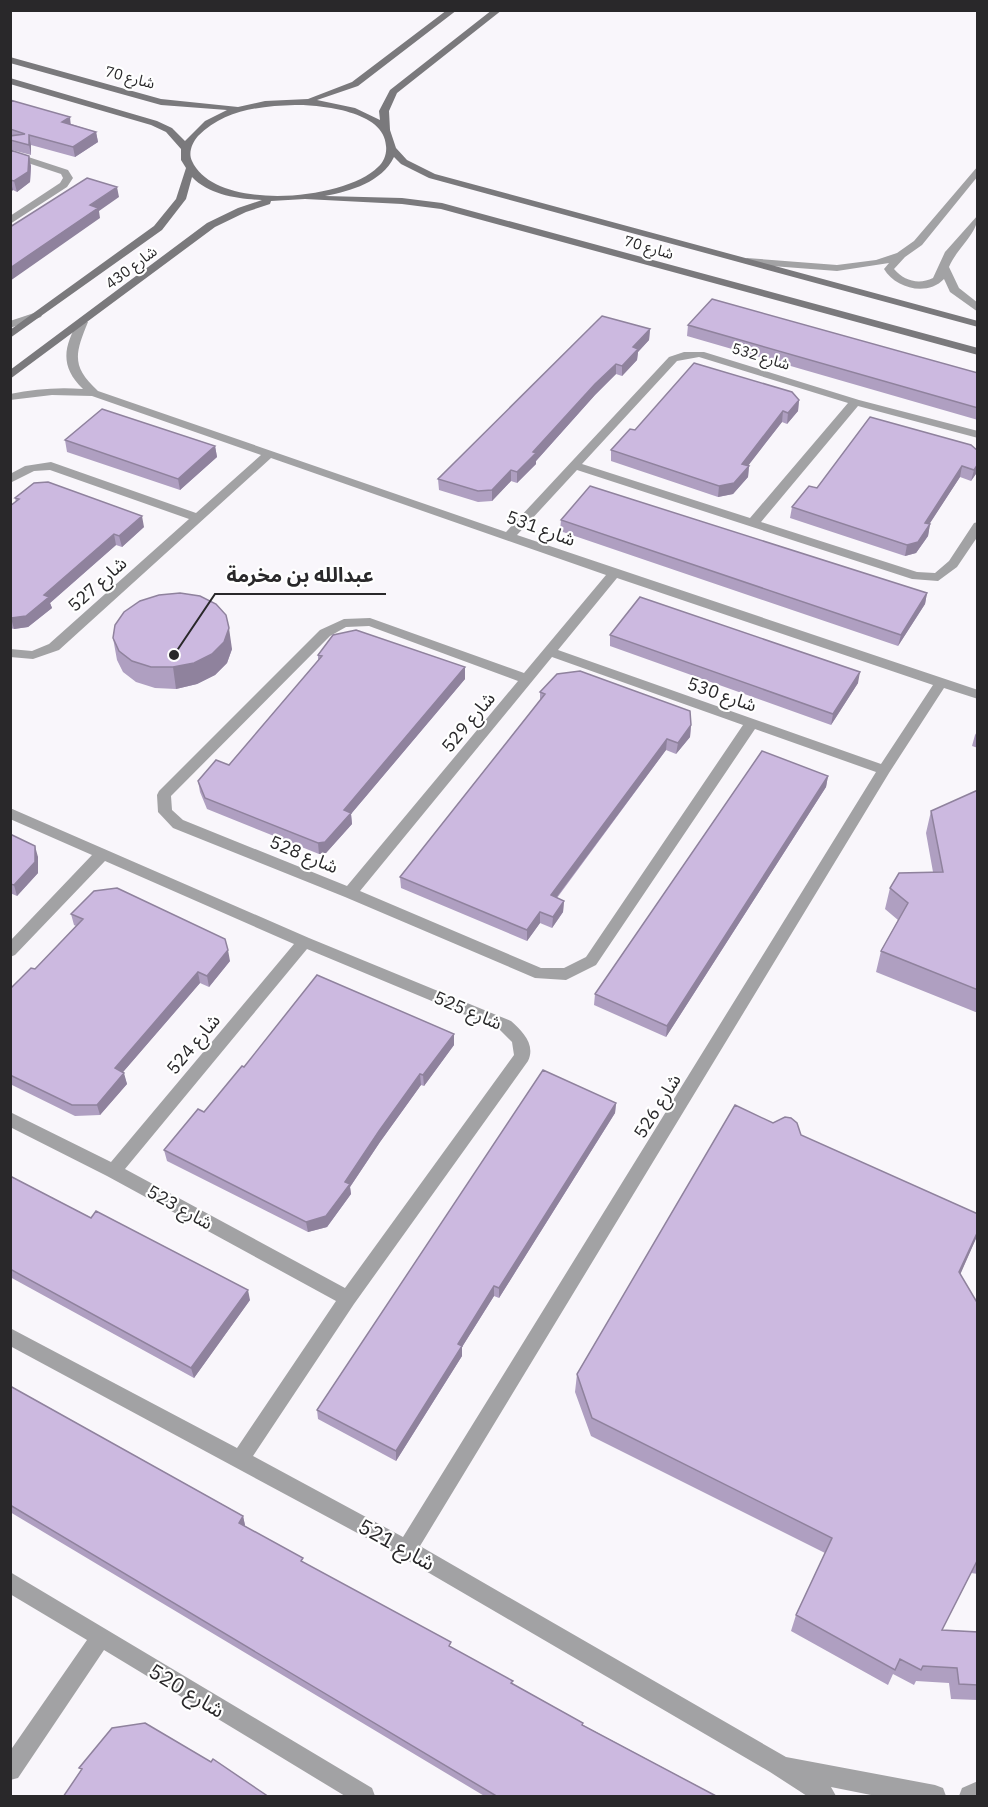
<svg xmlns="http://www.w3.org/2000/svg" width="988" height="1807" font-family="'IBM Plex Sans','Noto Sans Arabic',sans-serif">
<style>
.lines{fill:none;stroke-linecap:round;stroke-linejoin:round}
.street{fill:#a2a2a4;fill-rule:evenodd}
.secondary{fill:#7a797c;fill-rule:evenodd}
.wall{fill:#af9fc1}
.shaded-wall{fill:#8f829d}
.building{fill:#ccb9e0;stroke:#8f829d;stroke-width:1.5}
.labels{text-anchor:middle;dominant-baseline:central;stroke-width:4.5;stroke-linejoin:round;paint-order:stroke}
.far-street-label{font-size:15px;fill:#29282a;stroke:#fff}
.street-label{font-size:18px;fill:#29282a;stroke:#fff}
.near-street-label{font-size:21px;fill:#29282a;stroke:#fff}
.leader{fill:none;stroke:#29282a;stroke-width:2}
.callout-dot{fill:#29282a;stroke:#fff;stroke-width:2}
.callout-label{font-size:20px;text-anchor:middle;font-weight:bold;fill:#29282a;stroke:#fff;stroke-width:4.5;stroke-linejoin:round;paint-order:stroke}
</style>
<rect width="100%" height="100%" fill="#f9f6fb"/>
<g class="lines">
<path class="street" d="M10,151L68,170L73,178L67,187L10,224V216L60,183L63,178L61,174L10,157Z
M978,166V176L922,245L905,257L894,269C904,281 919,285 933,278L945,252L978,215C978,234 956,249 949,267L959,288L978,303V312L950,292L944,279C927,297 895,288 884,269L889,263L837,271L747,264L742,261L747,258L837,265L876,260L897,253L914,241Z
M37,312L42,315L41,317L10,328V321Z
M83,319L88,322C75,354 71,366 98,391L506,532L669,357L684,352H704L859,400L978,431V438L858,406L761,522L917,572L935,573L949,561L974,523L978,522V536L957,567L938,581L912,579L577,470L517,535L978,690V699L944,688L889,773L420,1546L786,1757L935,1785L943,1788L946,1796H876L831,1787L836,1796H807L770,1772L400,1556L10,1346V1328L237,1448L336,1301L107,1176L10,1127V1112L111,1162L294,944L105,861L15,955L10,957V941L92,855L10,819V808L309,938L511,1021C522,1031 536,1044 528,1061L354,1304L253,1456L403,1537L876,772L755,729L596,965L566,980L535,978L345,897L173,828L158,812L157,795L159,791L320,630L344,619L370,618L524,673L606,575L271,458L59,650L33,659L10,657V649L32,651L49,644L189,519L50,470L34,471L10,483V474L25,466L51,462L196,513L261,455L92,396L52,395L10,400V394C35,389 58,387 83,389C59,366 64,346 79,320ZM699,357L848,403L750,518L582,464L677,361ZM617,578L933,685L881,764L558,650ZM369,626L518,681L347,886L183,820L172,810L171,796L330,636L346,627ZM552,657L743,725L586,957L564,968H541L360,891ZM307,949L499,1029L512,1042L514,1055L345,1288L125,1169Z
M10,1572L372,1788L375,1796H345L104,1650L18,1778L10,1780V1751L87,1640L10,1594Z
M978,1781V1796H959L962,1788Z"/>
<path class="secondary" d="M447,10H457L358,86L317,100L355,108L380,120L379,111L390,90L492,10H502L397,93L389,111L390,130L396,148L407,160L435,174L978,321V327L429,178L401,164L394,157C382,182 351,191 325,196L402,198L442,203L978,348V355L441,209L402,204L305,199L271,201L270,204L246,212L215,227L10,379V370L207,223L238,208L262,200C238,199 209,195 192,177L186,199L162,230L10,338V330L154,226L176,199L186,168L181,160V149L166,132L151,125L10,84V78L157,121L172,128L185,141L205,121L227,110L161,105L10,63V57L161,99L238,107L265,101L308,99L352,82ZM295,105C321,105 385,111 386,146C387,153 384,162 378,167C344,201 215,212 192,161C188,153 192,143 198,136C224,110 260,106 295,105Z"/>
</g>
<path class="wall" d="M10,100L71,124L96,132L98,142L75,157L31,145V155L12,150L31,166L30,182L17,192L13,190L10,192Z
M688,325L978,373V420L687,336Z
M650,329L649,340L638,352L637,360L622,376L616,374L595,395L536,461V464L517,483L511,481L492,501L478,502L439,490L438,479Z
M799,400L798,411L787,424L782,422L748,465L749,466L748,477L733,494L718,497L611,461V450L635,430Z
M65,440L215,446L217,457L180,490L67,452Z
M978,451V471L971,481L960,477L929,524H930L928,536L916,553L905,556L790,518L792,507Z
M15,498L144,527L122,547L116,545L50,603L52,608L28,627L14,629L10,628V506L16,502Z
M561,520L927,593L925,604L898,646L560,531Z
M610,635L858,683L831,725L610,646Z
M113,638L232,649L227,663L215,675L197,684L176,689L155,688L136,682L123,672L117,660Z
M318,655L465,667V679L351,814L352,824L326,853L319,854L207,809L200,792L198,781L229,765L318,661Z
M540,692L691,725L690,737L676,754L666,750L557,898L564,901L563,912L552,928L540,923L527,941L401,888L400,877L540,700Z
M978,730V748L972,746L975,735Z
M828,776L826,787L666,1037L594,1005L595,994Z
M978,790V1013L876,972L881,951L898,920L885,909L890,888L933,872L926,833L931,811Z
M10,834L38,857V873L17,896L10,893Z
M71,914L230,961L209,987L200,983L123,1072L127,1084L100,1115L75,1116L10,1084V989L35,969L76,926L74,925Z
M454,1034V1045L424,1086L421,1085L380,1142L350,1187L351,1194L327,1227L308,1232L167,1161L164,1150L204,1112L244,1067Z
M616,1103L615,1113L499,1298L494,1296L462,1347V1356L396,1461L318,1419L317,1410Z
M801,1135L978,1214V1234L960,1274L978,1304V1574L971,1573L942,1630L978,1632V1700L951,1699L949,1683L916,1681L914,1685L893,1674L888,1685L791,1631L796,1615L825,1553L591,1436L575,1392L577,1374Z
M10,1176L250,1300L194,1378L10,1277Z
M10,1386L243,1516L245,1526L304,1563L513,1684L583,1723V1725L718,1797H486L10,1512Z"/>
<path class="shaded-wall" d="M70,117L71,127L62,122Z
M96,132L98,142L75,157L73,147Z
M29,135L31,145V155L29,145Z
M29,156L31,166L30,182L17,192L14,181Z
M10,180L13,190L10,192Z
M117,187L119,197L99,211L100,218L10,281V268L90,205Z
M650,329L649,340L638,352L637,360L622,376V366L633,347Z
M616,364V374L595,395L536,461V464L517,483V472L533,452L595,384Z
M799,400L798,411L787,424L788,413Z
M783,411L782,422L741,475L742,464Z
M215,446L217,457L180,490L178,479Z
M978,464V471L971,481L974,470Z
M749,466L748,477L733,494L718,497L719,486Z
M962,466L960,477L923,534L925,523Z
M511,470V481L492,501V490Z
M142,516L144,527L122,547L119,536Z
M930,524L928,536L916,553L905,556L907,545Z
M114,534L116,545L50,603L52,608L28,627L14,629L11,618L44,595Z
M927,593L925,604L898,646L901,635Z
M229,628L232,649L227,663L215,675L197,684L176,689L173,667Z
M465,667V679L351,814L352,824L326,853L319,854L318,843L344,810Z
M860,672L858,683L831,725L833,714Z
M691,725L690,737L676,754L678,743Z
M667,739L666,750L550,906L551,895Z
M828,776L826,787L666,1037L667,1026Z
M35,846L38,857V873L17,896L14,885Z
M564,901L563,912L552,928L553,917Z
M540,912V923L527,941V930Z
M228,950L230,961L209,987L207,976Z
M198,972L200,983L117,1079L115,1068Z
M454,1034V1045L424,1086L423,1075Z
M124,1073L127,1084L100,1115L97,1105Z
M420,1074L421,1085L380,1142L350,1187L351,1194L327,1227L308,1232L306,1222L345,1182L379,1131Z
M616,1103L615,1113L499,1298V1288Z
M978,1231V1234L953,1291L959,1272Z
M494,1286V1296L462,1347V1356L396,1461V1451L458,1344Z
M248,1290L250,1300L194,1378L191,1368Z
M243,1516L245,1525L241,1532L239,1523Z"/>
<path class="building" d="M10,100L70,117L62,122L96,132L73,147L29,135V145L10,140V136L25,134L10,129Z
M10,150L29,156L28,172L14,181L10,180Z
M87,178L117,187L90,205L98,208L10,268V227Z
M712,299L978,373V408L688,325Z
M602,316L650,329L633,347L638,349L622,366L616,364L595,384L533,452L536,453L517,472L511,470L492,490L478,491L438,479Z
M694,363L792,392L799,400L788,413L783,411L742,464L749,466L734,483L719,486L611,450L630,429L635,430Z
M102,409L215,446L178,479L65,440Z
M870,417L971,445L978,451V464L974,470L962,466L925,523L930,524L918,542L907,545L792,507L809,486L817,488Z
M48,482L142,516L119,536L114,534L44,595L49,597L26,616L11,618L10,506L19,499L15,498L34,483Z
M590,486L927,593L901,635L561,520Z
M180,593L200,596L216,604L226,615L229,628L224,642L212,654L194,663L173,667H151L132,661L119,651L113,638L115,625L124,612L140,601L159,595Z
M640,597L860,672L833,714L610,635Z
M356,630L465,667L344,810L351,813L325,842L318,843L205,798L198,781L216,760L229,765L322,656L318,655L333,635Z
M580,671L690,711L691,725L678,743L667,739L551,895L564,901L553,917L540,912L527,930L400,877L545,694L540,692L557,674Z
M762,751L828,776L667,1026L595,994Z
M978,790V990L881,951L908,903L890,888L899,873L943,872L931,811Z
M10,834L35,846V862L14,885L10,884Z
M117,888L225,939L228,950L207,976L198,972L115,1068L124,1073L97,1105H72L10,1075V989L31,968L35,969L83,919L71,914L94,891Z
M317,975L454,1034L423,1075L420,1074L379,1131L345,1182L350,1184L326,1216L306,1222L164,1150L198,1109L204,1112L242,1066L244,1067Z
M543,1070L616,1103L499,1288L494,1286L458,1344L462,1346L396,1451L317,1410Z
M735,1105L773,1123L785,1117L791,1118L797,1123L801,1135L978,1214V1231L959,1272L978,1304V1559L942,1630L978,1632V1685L959,1684L957,1668L923,1666L921,1670L900,1659L895,1670L796,1615L832,1538L592,1418L577,1374Z
M10,1176L91,1218L96,1211L248,1290L191,1368L10,1269Z
M10,1386L243,1516L239,1523L303,1558L301,1561L451,1642L449,1646L513,1681L511,1683L583,1723L582,1725L718,1797H498L10,1505Z
M145,1723L211,1762L213,1759L269,1797H63L82,1769L79,1768L112,1728Z"/>
<g class="labels">
<g class="far-street-label">
<text transform="translate(130 77) rotate(15)">شارع 70</text>
<text transform="translate(649 247) rotate(16)">شارع 70</text>
<text transform="translate(131 267) rotate(-37)">شارع 430</text>
<text transform="translate(761 356) rotate(17)">شارع 532</text>
</g>
<g class="street-label">
<text transform="translate(541 528) rotate(20)">شارع 531</text>
<text transform="translate(97 584) rotate(-42)">شارع 527</text>
<text transform="translate(722 694) rotate(19)">شارع 530</text>
<text transform="translate(468 722) rotate(-50)">شارع 529</text>
<text transform="translate(304 854) rotate(22)">شارع 528</text>
<text transform="translate(468 1010) rotate(23)">شارع 525</text>
<text transform="translate(193 1044) rotate(-50)">شارع 524</text>
<text transform="translate(657 1106) rotate(-58)">شارع 526</text>
<text transform="translate(180 1207) rotate(29)">شارع 523</text>
</g>
<g class="near-street-label">
<text transform="translate(397 1544) rotate(29)">شارع 521</text>
<text transform="translate(187 1690) rotate(31)">شارع 520</text>
</g>
</g>
<path class="leader" d="M174 655L215 594H386"/>
<circle class="callout-dot" cx="174" cy="655" r="6"/>
<g class="callout-label">
<text x="300" y="582">عبدالله بن مخرمة</text>
</g>
<rect width="988" height="1807" fill="none" stroke="#29282a" stroke-width="24"/>
</svg>
